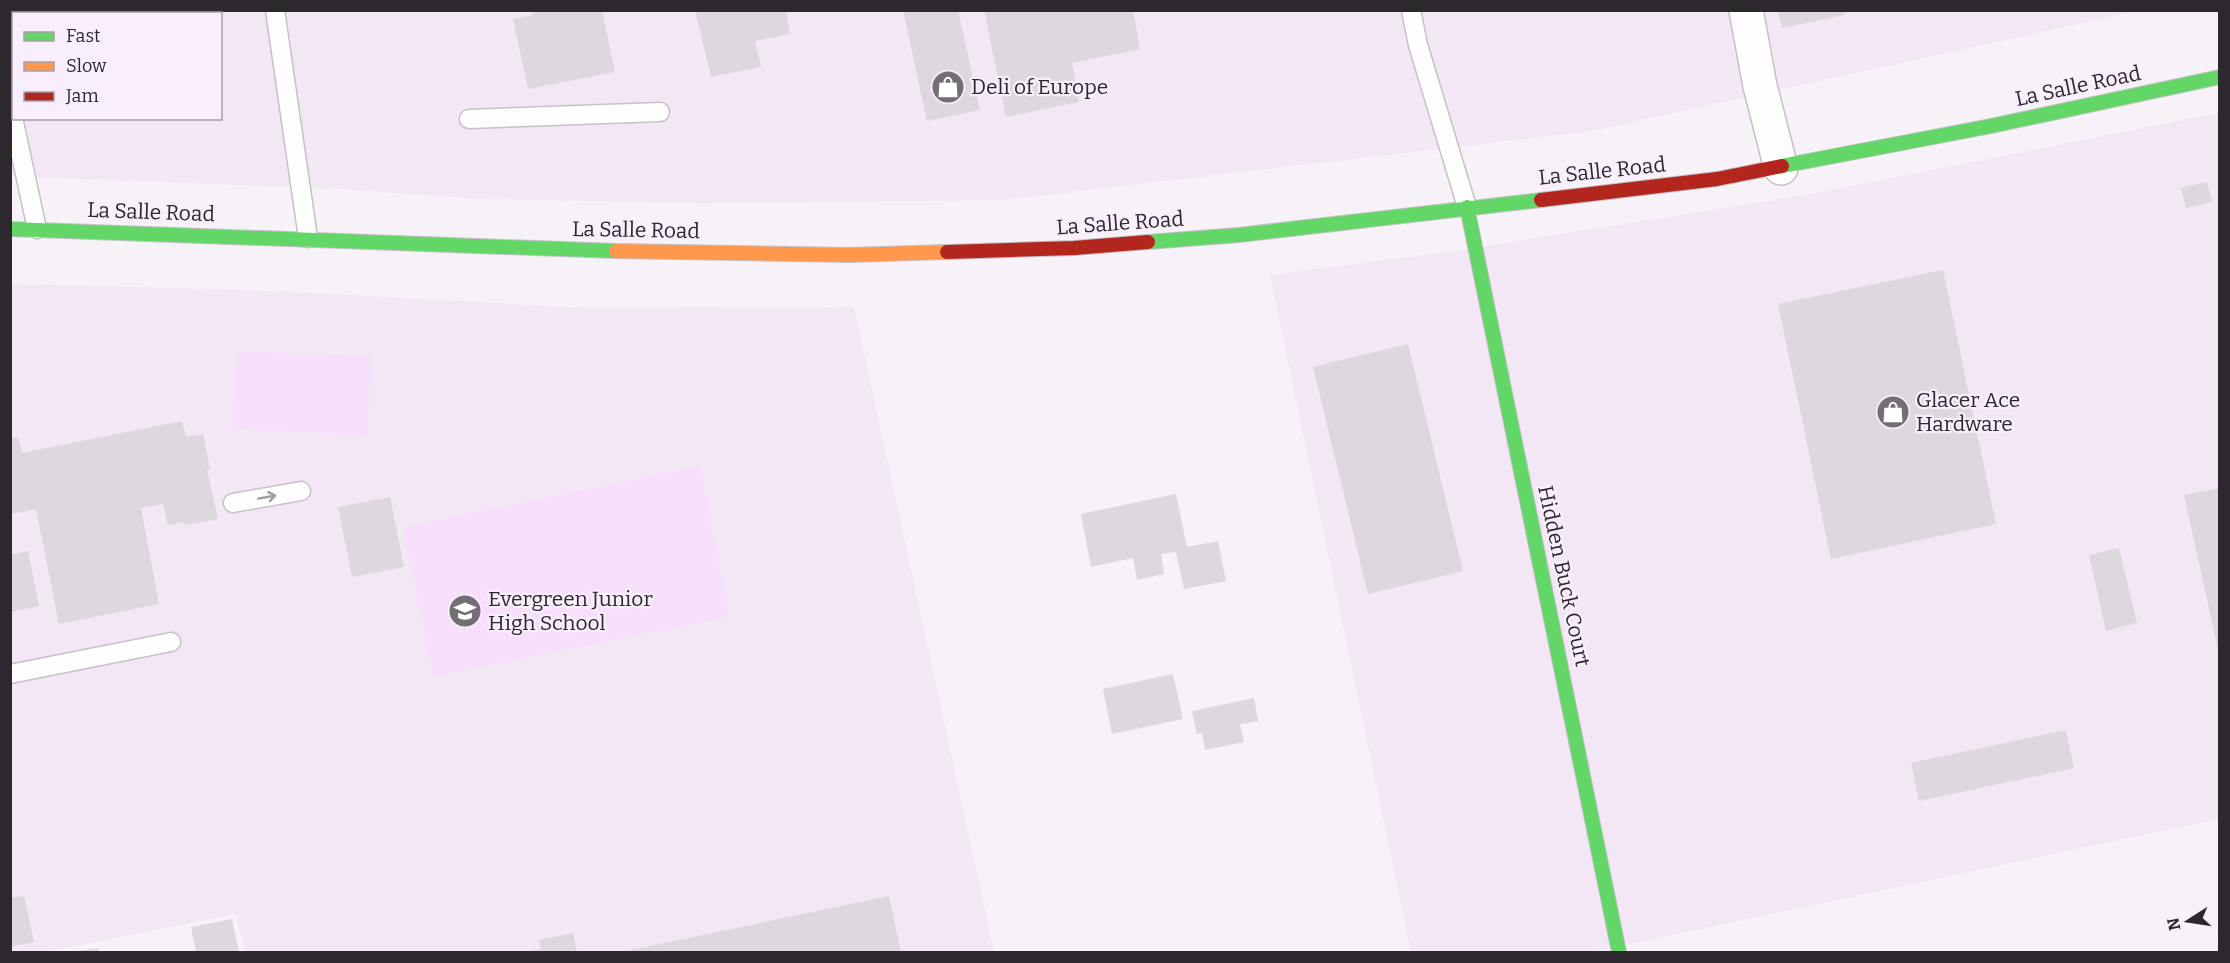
<svg xmlns="http://www.w3.org/2000/svg" width="2230" height="963" font-family="Bitter,serif">
<style>
.built{fill:#f3e7f5;fill-rule:evenodd}
.green{fill:#f7dffb}
.building{fill:#ddd8dd}
.lines{fill:none;stroke-linecap:round;stroke-linejoin:round}
.lane-casing{stroke:#c6c1c6;stroke-width:21}
.street-casing{stroke:#c6c1c6;stroke-width:36}
.fast-casing{stroke:#c6c1c6;stroke-width:16}
.slow-casing{stroke:#c6c1c6;stroke-width:16}
.jam-casing{stroke:#c6c1c6;stroke-width:16}
.lane{stroke:#fefdfe;stroke-width:18}
.street{stroke:#fefdfe;stroke-width:33}
.fast{stroke:#63d668;stroke-width:14}
.slow{stroke:#ff974d;stroke-width:14}
.jam{stroke:#b3261e;stroke-width:14}
.oneway{stroke:#a09da0}
.labels{text-anchor:middle;dominant-baseline:central;stroke-width:4.5;stroke-linejoin:round;paint-order:stroke}
.street-label{font-size:21px;fill:#2c282d;stroke:#f9eefb}
.poi-label{font-size:21px;fill:#2c282d;stroke:#f9eefb;text-anchor:start}
</style>
<rect width="100%" height="100%" fill="#f7f1f8"/>
<path class="built" d="M11,11H2137L1592,131L1004,200L701,203L477,199L337,189L11,176ZM14,14H220V118H14Z
M2219,113V819L1591,952H1411L1270,275L1454,251L1806,195Z
M11,284L252,290L590,308L854,307L994,952H245L236,914L45,952H11Z"/>
<path class="green" d="M237,351L372,356L368,435L233,429Z
M700,466L730,617L433,677L403,527Z"/>
<path class="building" d="M532,10H602L615,72L528,89L513,19L533,15Z
M695,10H786L790,34L755,41L761,67L711,77Z
M903,10H958L980,110L927,121Z
M984,10H1133L1140,49L1072,63L1079,102L1006,117Z
M1778,10H1844L1845,15L1782,28Z
M2207,182L2212,202L2186,208L2181,188Z
M1943,270L1996,524L1831,559L1778,304Z
M1408,344L1463,571L1368,594L1313,367Z
M182,421L186,437L203,434L210,469L207,470L218,519L185,525L184,522L168,525L163,504L141,508L159,604L59,624L36,509L10,514V439L18,437L22,453Z
M2220,488V654H2219L2184,495Z
M1176,494L1187,547L1218,541L1226,581L1184,589L1176,552L1161,554L1164,574L1137,580L1133,558L1091,567L1081,514Z
M390,497L404,567L352,577L338,507Z
M2119,548L2137,623L2106,631L2089,555Z
M28,551L39,606L10,612V555Z
M1173,674L1183,719L1112,734L1103,689Z
M1254,698L1258,721L1240,724L1244,742L1205,750L1202,733L1197,734L1192,711Z
M2066,730L2074,768L1919,801L1911,763Z
M24,896L34,942L10,947V898Z
M889,896L901,952H626V951Z
M232,919L239,952H196L191,927Z
M573,933L577,952H528L541,949L539,940Z
M98,948L99,952H78V951Z"/>
<g class="lines">
<g class="lane-casing">
<path id="lane" d="M275,10L308,238
M1411,10L1418,45L1467,207
M10,104L37,229
M469,119L660,112
M233,503L301,491
M10,674L171,642"/>
</g>
<g class="street-casing">
<path id="street" d="M1746,10L1760,86L1781,168"/>
</g>
<g class="fast-casing">
<path id="fast" d="M1782,166L1991,126L2220,77
M1467,207L1619,952
M10,229L616,251
M1148,242L1239,235L1541,200"/>
</g>
<g class="slow-casing">
<path id="slow" d="M616,251L850,255L947,252"/>
</g>
<g class="jam-casing">
<path id="jam" d="M1541,200L1717,179L1782,166
M947,252L1074,248L1148,242"/>
</g>
<use href="#lane" class="lane"/>
<use href="#street" class="street"/>
<use href="#fast" class="fast"/>
<use href="#slow" class="slow"/>
<use href="#jam" class="jam"/>
</g>
<defs><path id="oneway-shaft" d="M-6 0H5M1.5-3L5.5 0L1.5 3" fill="none" stroke-width="1.6" stroke-linecap="round" stroke-linejoin="round" transform="scale(1.5)"/></defs>
<use class="oneway" href="#oneway-shaft" transform="translate(267 497) rotate(-10)"/>
<defs>
<g id="shop-disc" transform="scale(1.725)"><circle r="9.5" fill="#736e74" stroke="#f9eefb"/><path d="M-5-2.5h2.3a2.7 3.5 0 0 1 5.4 0H5L5.5 6h-11ZM-1.5-2.5h3a1.5 2.3 0 0 0-3 0Z" fill="#fff"/></g>
<g id="school-disc" transform="scale(1.725)"><circle r="9.5" fill="#736e74" stroke="#f9eefb"/><path d="M0-5L7-2L0 1L-7-2ZM-4 1L0 2.5L4 1V4Q0 6-4 4Z" fill="#fff"/></g>
</defs>
<g fill-rule="evenodd">
<use href="#shop-disc" x="948" y="87"/>
<use href="#shop-disc" x="1893" y="412"/>
<use href="#school-disc" x="465" y="611"/>
</g>
<g class="labels">
<g class="street-label">
<text transform="translate(2078 86) rotate(-12)">La Salle Road</text>
<text transform="translate(1602 171) rotate(-6)">La Salle Road</text>
<text transform="translate(151 212) rotate(2)">La Salle Road</text>
<text transform="translate(1120 223) rotate(-4)">La Salle Road</text>
<text transform="translate(636 230) rotate(1)">La Salle Road</text>
<text transform="translate(1564 576) rotate(78)">Hidden Buck Court</text>
</g>
<g class="poi-label">
<text x="971" y="87">Deli of Europe</text>
<text x="1916" y="400">Glacer Ace<tspan x="1916" dy="24">Hardware</tspan></text>
<text x="488" y="599">Evergreen Junior<tspan x="488" dy="24">High School</tspan></text>
</g>
</g>
<rect width="2230" height="963" fill="none" stroke="#2c282d" stroke-width="24"/>
<rect x="12" y="12" width="210" height="108" fill="#f9eefb" stroke="#a79fa9" stroke-width="1.5"/>
<rect x="24" y="32" width="30" height="9" fill="#63d668" stroke="#a79fa9" stroke-width="1.5"/>
<text x="66" y="42" font-size="18" fill="#2c282d">Fast</text>
<rect x="24" y="62" width="30" height="9" fill="#ff974d" stroke="#a79fa9" stroke-width="1.5"/>
<text x="66" y="72" font-size="18" fill="#2c282d">Slow</text>
<rect x="24" y="92" width="30" height="9" fill="#b3261e" stroke="#a79fa9" stroke-width="1.5"/>
<text x="66" y="102" font-size="18" fill="#2c282d">Jam</text>
<g transform="translate(2188 921) rotate(258)" stroke="#f9eefb" stroke-width="4.5" paint-order="stroke">
<path d="M0-4.5L10 22L0 15L-10 22Z" fill="#2c282d"/>
<text y="-9" font-size="16" font-weight="bold" text-anchor="middle" fill="#2c282d">N</text>
</g>
</svg>
